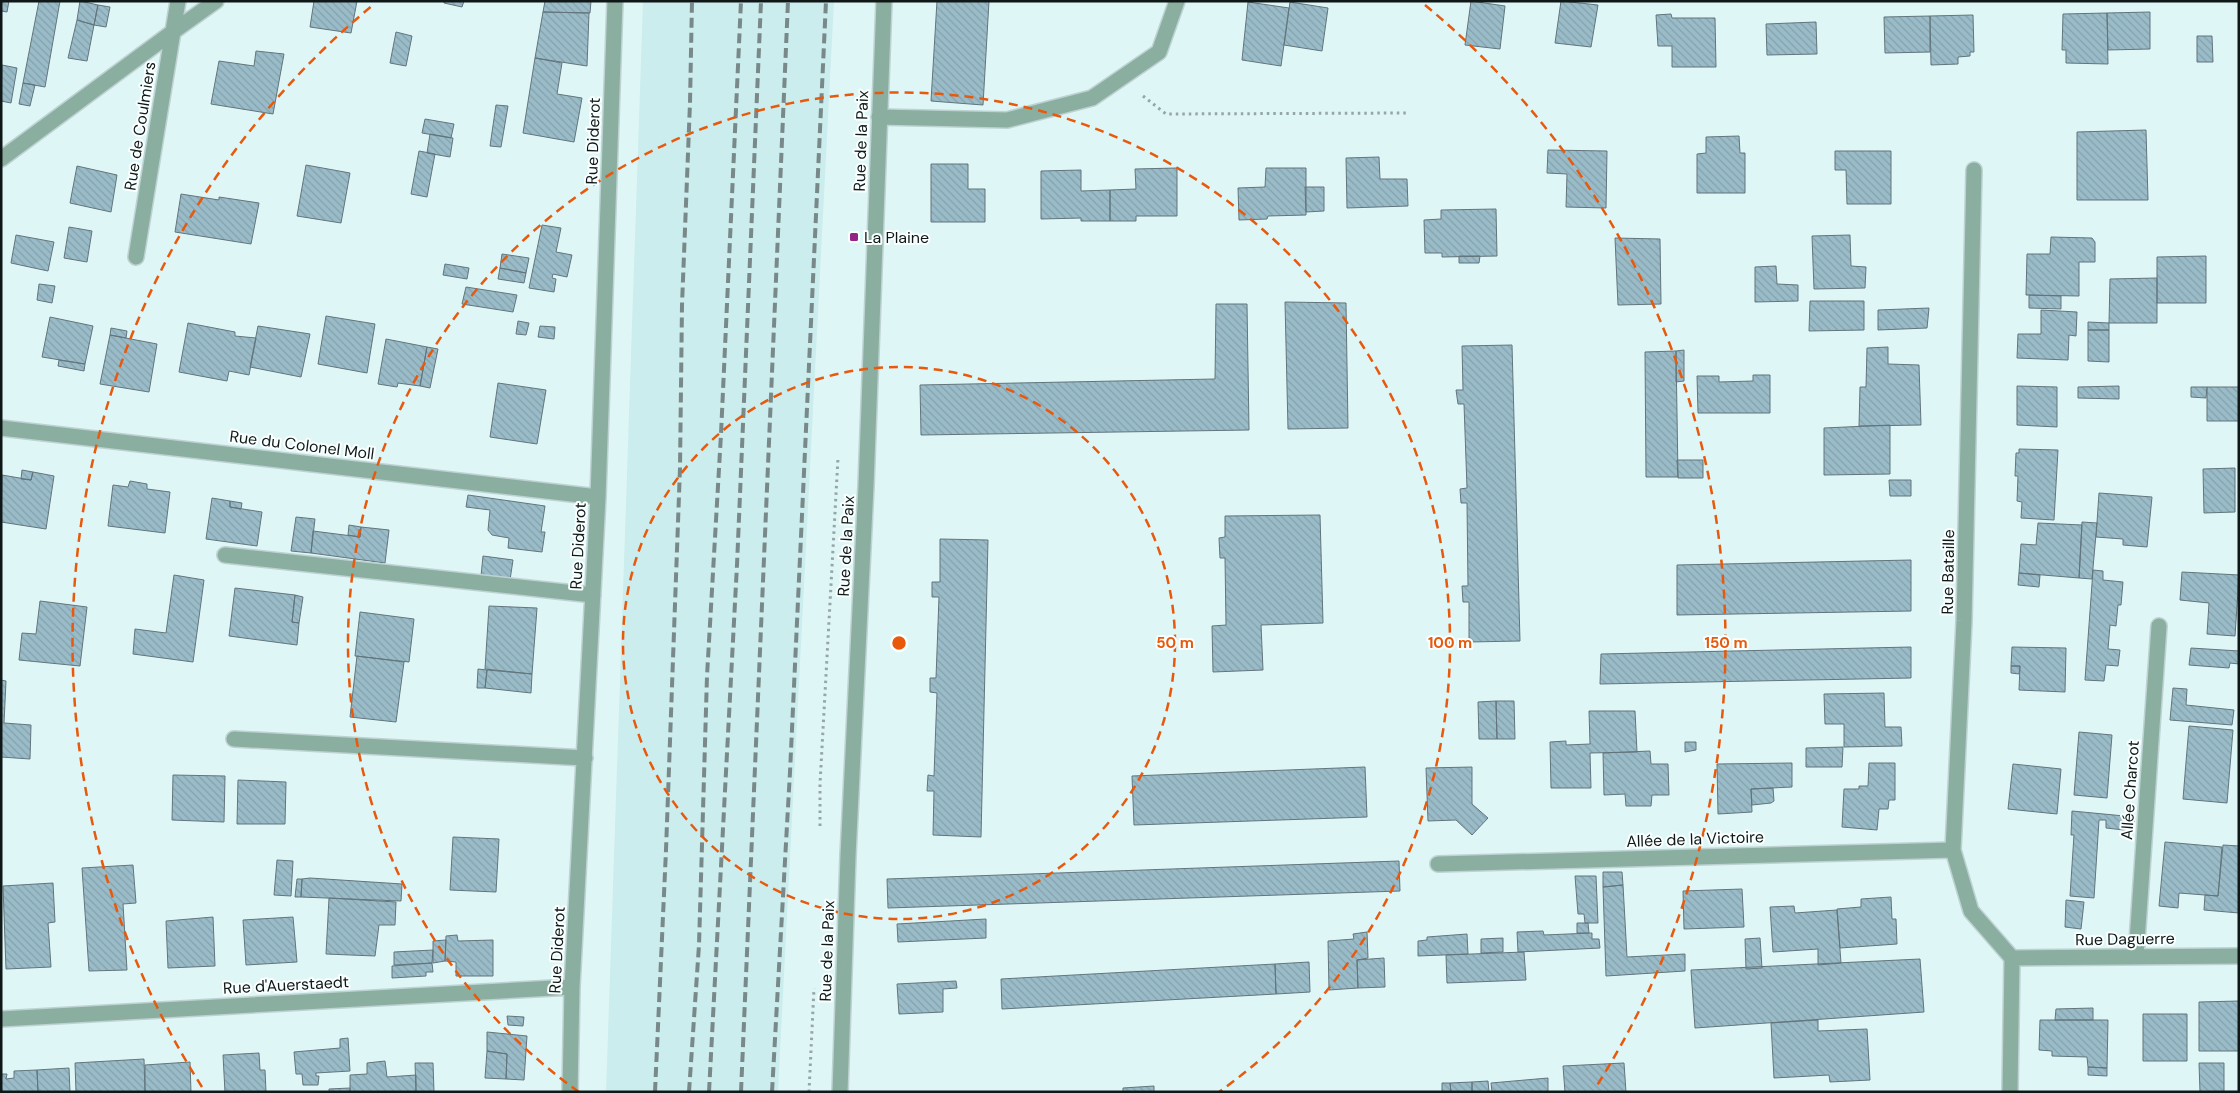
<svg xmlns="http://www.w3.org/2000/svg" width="2240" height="1093" font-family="'DM Sans',sans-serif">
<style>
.built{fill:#cceded}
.building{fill:url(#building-back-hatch);stroke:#62757c}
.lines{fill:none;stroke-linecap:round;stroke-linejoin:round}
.minor-casing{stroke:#bed2d2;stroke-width:18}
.path{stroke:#95a6a6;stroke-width:3;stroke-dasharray:2.5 4;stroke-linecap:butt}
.minor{stroke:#8aafa0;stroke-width:15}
.rail{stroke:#798888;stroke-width:4;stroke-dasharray:10 5;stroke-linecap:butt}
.ring{fill:none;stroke:#e8590c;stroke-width:2.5;stroke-dasharray:9 6}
.poi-dot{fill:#952585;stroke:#faffff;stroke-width:2}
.labels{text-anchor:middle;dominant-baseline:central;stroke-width:4;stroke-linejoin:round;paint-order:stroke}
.street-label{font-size:16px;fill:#0f1717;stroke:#faffff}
.poi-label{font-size:16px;fill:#0f1717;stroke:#faffff;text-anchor:start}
.centre{fill:#e8590c;stroke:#faffff;stroke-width:2.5}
.ring-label{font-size:15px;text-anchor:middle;font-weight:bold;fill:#e8590c;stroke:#faffff;stroke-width:4;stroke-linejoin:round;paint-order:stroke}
</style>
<defs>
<pattern id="building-back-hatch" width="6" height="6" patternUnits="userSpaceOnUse" patternTransform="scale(1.25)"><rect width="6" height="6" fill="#9abcc9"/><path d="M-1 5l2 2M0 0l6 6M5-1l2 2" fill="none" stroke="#84a1ac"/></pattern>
</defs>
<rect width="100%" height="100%" fill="#dff6f6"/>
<path class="built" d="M643,1H834L778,1092H606Z"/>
<path class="building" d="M1,1H9L7,12L1,11Z
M39,1H60L45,87L23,83Z
M80,1L98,5L94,25L77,20Z
M314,1H357L351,33L310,27Z
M444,1H464L462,7L444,3Z
M545,1H591L590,13L543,12Z
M937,1H989L983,105L931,101Z
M1471,1L1505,6L1500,49L1465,45Z
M1561,1L1598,5L1591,47L1555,43Z
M1248,2L1289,8L1281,66L1242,60Z
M1290,2L1328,8L1322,51L1284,45Z
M98,5L110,7L106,27L94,25Z
M543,12L589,13L587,66L535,58Z
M2150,12V49L2108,50L2107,13Z
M2107,13L2108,64L2066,63V50H2062L2063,14Z
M1671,14L1672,18H1715L1716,67H1672V46H1658L1656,15Z
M1973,15L1974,52H1970V56L1958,57V64L1931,65L1930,16Z
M1930,16V52L1885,53L1884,17Z
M77,20L94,25L87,61L68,58Z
M1816,22L1817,54L1767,55L1766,24Z
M396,32L412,36L406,66L390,63Z
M2197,36H2212L2213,62H2197Z
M256,51L284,54L273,114L211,104L219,61L254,66Z
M535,58L562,63L557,94L582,98L574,142L523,133Z
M2,65L17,68L11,103L1,101Z
M23,83L35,85L30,106L19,104Z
M496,105L508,106L501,147L490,146Z
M425,119L454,124L451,138L422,133Z
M2146,130L2148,200H2077V132Z
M430,134L453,138L450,157L427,153Z
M1739,136L1740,153H1745V193H1697V154L1706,153V137Z
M1548,150L1607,151L1606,208L1566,207L1567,174L1547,173Z
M419,151L435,154L427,197L411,194Z
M1835,151H1891V204H1847L1846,170H1835Z
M1379,157L1380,179H1407L1408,206L1347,208L1346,158Z
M931,164H968V189H985V222H931Z
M306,165L350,173L341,223L297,216Z
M77,166L117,175L111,212L70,203Z
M1177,168V216H1136V221H1110V190L1136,189L1135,169Z
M1266,168H1306V215L1268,216L1267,219L1239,220L1238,188L1265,187Z
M1081,170V191L1110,190V221H1081V218L1041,219V171Z
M1305,187H1324V211L1306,212Z
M181,194L219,200V197L259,203L251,244L175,232Z
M1496,209L1497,256L1442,257V253H1425L1424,220L1441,219V210Z
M542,225L561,228L556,252L572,255L567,277L553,274L552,278L556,279L554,292L529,288Z
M69,227L92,231L87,262L64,258Z
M16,235L54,242L48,271L11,263Z
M1850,235L1851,266L1866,267L1865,288L1814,289L1812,236Z
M2051,237L2092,238L2095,242V262H2079V296L2026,295L2027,254H2050Z
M1615,238L1660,239L1661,304L1618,305Z
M502,254L529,258L526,273L500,268Z
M1459,256H1480L1479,263H1459Z
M2206,256V303H2157V257Z
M445,264L469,268L467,279L443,275Z
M1776,266L1777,284L1798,285V301L1755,302V267Z
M500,268L526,273L524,283L498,279Z
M2157,278V323H2109L2110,279Z
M39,284L55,286L52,303L37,300Z
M466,287L517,295L513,312L462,304Z
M2029,295L2061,296V309L2029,308Z
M1810,301H1864V330L1809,331Z
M1285,302L1346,303L1348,428L1288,429Z
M1216,304H1247L1249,430L921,435L920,385L1215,379Z
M1929,308L1927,328L1878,330V310Z
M2041,310L2077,312L2076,336L2069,335L2068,360L2017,358L2018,334H2041Z
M326,316L375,324L367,373L318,364Z
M50,317L93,326L85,364L42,357Z
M518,321L529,323L526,335L516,334Z
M2088,322L2109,323V330H2088Z
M188,323L235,332V336L256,338L249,375L229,371L227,381L179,372Z
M258,326L310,334L301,377L250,367Z
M540,326L555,327L554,339L538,337Z
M111,328L127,331L126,338L110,335Z
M2088,330H2109V362L2088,361Z
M110,335L157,344L149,392L100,384Z
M386,339L427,347L420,386L398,383L397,387L378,384Z
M1512,345L1520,641L1469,642V602H1463L1462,586H1468L1467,503H1461L1460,489L1467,488L1464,404H1458L1456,390H1463L1462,346Z
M427,347L438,349L430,388L420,386Z
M1888,347V364L1919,365L1921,425L1859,426L1860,387H1866L1867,348Z
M1684,350V381L1676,382V351Z
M1676,351L1678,477H1646L1645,352Z
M59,360L85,364L84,371L58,366Z
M1753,375H1770V413H1698L1697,376H1719V382L1753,381Z
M498,383L546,390L537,444L490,437Z
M2017,386L2057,387V427L2017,425Z
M2119,386V399L2078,398V387Z
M2191,387H2207L2206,398L2191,397Z
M2207,387H2239V421H2207Z
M1890,425V474L1824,475V428Z
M2019,449L2058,450L2054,520L2021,518L2022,502L2017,501L2018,476H2015L2016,453H2019Z
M1677,460H1703V478H1678Z
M2235,468V512L2204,513L2203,469Z
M22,470L33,472L31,480L21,479Z
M33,472L54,476L46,529L1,522L2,475L31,480Z
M1889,480H1911V496H1890Z
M130,481L147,484V489L170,492L165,533L108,526L113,485L128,487Z
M2099,493L2152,497L2147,547L2123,545V539L2096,537Z
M468,495L545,506L541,532H545L542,552L508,548L509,538L492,535L488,530L490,510L466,507Z
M212,498L230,501V507L262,512L257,546L206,539Z
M230,501L242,503L241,509L230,507Z
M1320,515L1323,623L1261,625L1263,670L1213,672L1212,626L1226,625L1225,558H1220L1219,538L1225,537V516Z
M296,517L315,519L311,553L291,551Z
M2082,522L2097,523L2092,579L2079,578Z
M2038,523L2082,525L2079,578L2019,573L2021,544L2036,545Z
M349,525L361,527L360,537L348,535Z
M361,527L389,530L385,563L311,553L313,531L360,537Z
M940,539L988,540L981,837L933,835L934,791H927L928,775L934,776L937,693L930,692V678H936L939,597H932V582H940Z
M483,556L513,560L510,580L481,576Z
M1911,560V611L1677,615V565Z
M2093,570L2103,571V580L2123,582L2121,605H2118L2116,626L2110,625L2108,649L2120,650L2118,666L2106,665L2104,681L2085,680Z
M2182,572L2239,575L2235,636L2207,634L2209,603L2180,600Z
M2019,573L2040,575L2039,587L2018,585Z
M174,575L204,580L193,662L133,654L135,629L166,633Z
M235,588L295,595L292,622L299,623L297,645L229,636Z
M295,595L303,597L299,623L292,622Z
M40,601L87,607L80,666L19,660L22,633L36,634Z
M489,606L537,608L532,674L485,669Z
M360,612L414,619L409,662L355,656Z
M1911,647V678L1600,684L1601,654Z
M2012,647L2066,648L2065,692L2019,690L2020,666H2011Z
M2191,648L2239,651V664L2230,663L2229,668L2189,665Z
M357,656L404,662L396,722L350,717Z
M2011,666H2020L2019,674L2011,673Z
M478,669L487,670L485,688H477Z
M487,670L532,674L531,693L485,688Z
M1,680L6,681L4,723L31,725L30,759L1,757Z
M2173,688L2187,689L2186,705L2234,710L2232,725L2170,720Z
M1884,693L1885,727H1901L1902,746L1844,747V724H1825L1824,694Z
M1496,701L1497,739H1479L1478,702Z
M1496,701H1514L1515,739H1497Z
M1589,711H1635L1637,752L1590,753L1591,788H1551L1550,742L1566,741V745L1590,744Z
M2189,726L2233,730L2227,803L2183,799Z
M2079,732L2112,735L2107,798L2074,795Z
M1685,742H1696V750L1685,752Z
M1843,747L1842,767H1806V748Z
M1650,751L1651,764H1668L1669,795H1652L1651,806H1626L1625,794L1604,795L1603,753Z
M1792,763V787L1751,789L1752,812L1718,814L1717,764Z
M1869,763H1895V800H1889L1888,809H1879L1877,830L1842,827L1844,789H1859V786H1868Z
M2013,764L2061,769L2057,814L2008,809Z
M1365,767L1367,817L1134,825L1132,776Z
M1472,767V804L1488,818L1472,835L1456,820L1428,821L1426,768Z
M173,775L225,776L224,822L172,820Z
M238,780L286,782L285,824H237Z
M1773,788L1774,801L1771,803L1752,805L1751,789Z
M2072,811L2135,817L2133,831L2106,828V820H2099L2094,898L2070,896L2074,835H2071Z
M453,837L499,839L496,892L450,890Z
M2165,842L2222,847L2218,896L2179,893L2178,908L2159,906Z
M2223,845L2239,846V913L2204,910L2205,895L2218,896Z
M277,860L293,861L291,896L274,895Z
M1399,861L1400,891L888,908L887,879Z
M133,865L136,903L123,904L127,970L89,971L82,868Z
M1603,872H1622L1623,885L1603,887Z
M1575,876H1596L1598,923H1585L1584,914H1578Z
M310,878L402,884L401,901L301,897L302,879Z
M297,879H302L301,897H295Z
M53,883L55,922L48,923L51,967L6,969L3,886Z
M1623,885L1627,957L1685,954V971L1606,976L1603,887Z
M1742,889L1744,927L1684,929L1683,891Z
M1891,897L1892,919H1896L1897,944L1840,948L1837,909L1861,907V899Z
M329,898L396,902L395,925H379L375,956L326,954Z
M2066,900L2084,902L2081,929L2065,927Z
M1794,906L1795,913L1837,910L1841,963L1818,965V949L1773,952L1770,907Z
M213,917L215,966L168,968L166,921Z
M293,917L297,962L246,965L243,920Z
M986,919V938L898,942L897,924Z
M1577,923H1588L1589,933H1577Z
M1543,931L1544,935L1592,933V939H1599L1600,948L1518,952L1517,932Z
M1367,932L1368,958L1357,960L1358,988L1329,990L1328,941L1354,939L1353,934Z
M1467,934L1468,954L1418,956V941L1427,940V937Z
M457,935L458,941L493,940V976H456V962L445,961L446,936Z
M1503,938V952L1481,953V939Z
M1760,938L1762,968L1746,969L1745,939Z
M446,940L445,961L433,963V941Z
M433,950L432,963L394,965V952Z
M1524,952L1526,980L1447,983L1446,955Z
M1384,958L1385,987L1358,988L1357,960Z
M1920,959L1924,1012L1695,1028L1691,970Z
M1309,962L1310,992L1276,994L1275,964Z
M432,963L433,972H426V976L392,978V966Z
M1275,964L1276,994L1002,1009L1001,979Z
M956,981L957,988L943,989V1012L899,1014L897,984Z
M2239,1001V1051H2199V1002Z
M2093,1008V1020H2055L2056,1009Z
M2143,1014H2187V1061H2143Z
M507,1016L524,1017L523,1026L508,1025Z
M1818,1020V1031L1867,1029L1870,1080L1830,1082L1829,1075L1774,1078L1771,1023Z
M2040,1020H2108L2107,1068L2088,1067L2087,1057L2052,1056V1051L2039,1050Z
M487,1032L527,1036L524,1080L506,1079L507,1054L487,1051Z
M348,1038L350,1071L316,1073V1076H319L318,1085H303L302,1074H296L294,1052L340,1048V1039Z
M487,1051L507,1054L506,1079L485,1078Z
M259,1053L260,1070H265L266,1092H225L223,1055Z
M144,1059L145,1092H76L75,1063Z
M385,1061L387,1077L416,1075V1092H350V1075L367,1074V1063Z
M190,1062L191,1092H145V1065Z
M415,1063H433L434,1092H416Z
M1624,1063L1626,1092H1565L1563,1066Z
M2199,1063H2224V1092H2200Z
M2088,1067L2107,1068V1076L2088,1075Z
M69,1068L70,1092H38L37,1070Z
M37,1070L38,1092H1V1074H7L6,1079L14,1078V1071Z
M1548,1078V1092H1492L1491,1083Z
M1488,1081L1489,1092H1472V1082Z
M1472,1082V1092H1451L1450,1083Z
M1442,1083H1450L1451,1092H1442Z
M1154,1086V1092H1123V1088Z
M350,1088V1092H329V1089Z"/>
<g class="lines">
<g class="minor-casing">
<path id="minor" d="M879,117L1007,120L1092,98L1159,52L1177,1
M1,159L174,31L216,1
M1974,170L1964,621L1953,850L1971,911L2012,958
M136,257L178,1
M1,428L598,497
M225,555L593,595
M234,739L585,758
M1438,864L1953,850
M2136,956L2159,626
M2012,958L2239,956
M1,1019L572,987
M570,1092L572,987L598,497L615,1
M840,1092L848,856L866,486L884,1
M2010,1092L2012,958"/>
</g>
<path class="path" d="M1143,96L1166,114L1407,113
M820,826V784L838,458
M809,1092L814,988"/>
<use href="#minor" class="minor"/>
<path class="rail" d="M655,1092L666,850L680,468L682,305L690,103L692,1
M689,1092L699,945L707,676L721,434L741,1
M709,1092L737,565L761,1
M741,1092L788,1
M772,1092L790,772L826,1"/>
</g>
<g class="ring">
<circle cx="899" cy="643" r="276"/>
<path d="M579 1092A551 551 0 1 1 1219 1092"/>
<path d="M202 1087A827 827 0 0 1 373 5M1425 5A827 827 0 0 1 1596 1087"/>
</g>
<rect class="poi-dot" x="849" y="232" width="10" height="10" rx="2.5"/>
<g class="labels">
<g class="street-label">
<text transform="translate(140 126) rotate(-81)">Rue de Coulmiers</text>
<text transform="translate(593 141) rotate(-88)">Rue Diderot</text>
<text transform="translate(861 141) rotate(-88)">Rue de la Paix</text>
<text transform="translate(302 445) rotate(7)">Rue du Colonel Moll</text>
<text transform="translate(578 546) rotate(-87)">Rue Diderot</text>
<text transform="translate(846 546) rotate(-87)">Rue de la Paix</text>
<text transform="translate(1948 572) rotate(-89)">Rue Bataille</text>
<text transform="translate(2130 790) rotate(-86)">Allée Charcot</text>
<text transform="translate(1695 839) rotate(-2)">Allée de la Victoire</text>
<text transform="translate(2125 939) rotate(-1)">Rue Daguerre</text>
<text transform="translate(557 950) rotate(-87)">Rue Diderot</text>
<text transform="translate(827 951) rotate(-88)">Rue de la Paix</text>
<text transform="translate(286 985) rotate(-3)">Rue d'Auerstaedt</text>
</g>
<g class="poi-label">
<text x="864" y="237">La Plaine</text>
</g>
</g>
<circle cx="899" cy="643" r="8" class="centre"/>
<g class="ring-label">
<text x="1175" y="648">50 m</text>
<text x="1450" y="648">100 m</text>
<text x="1726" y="648">150 m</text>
</g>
<rect width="2240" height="1093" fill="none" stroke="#0f1717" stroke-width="5"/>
</svg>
